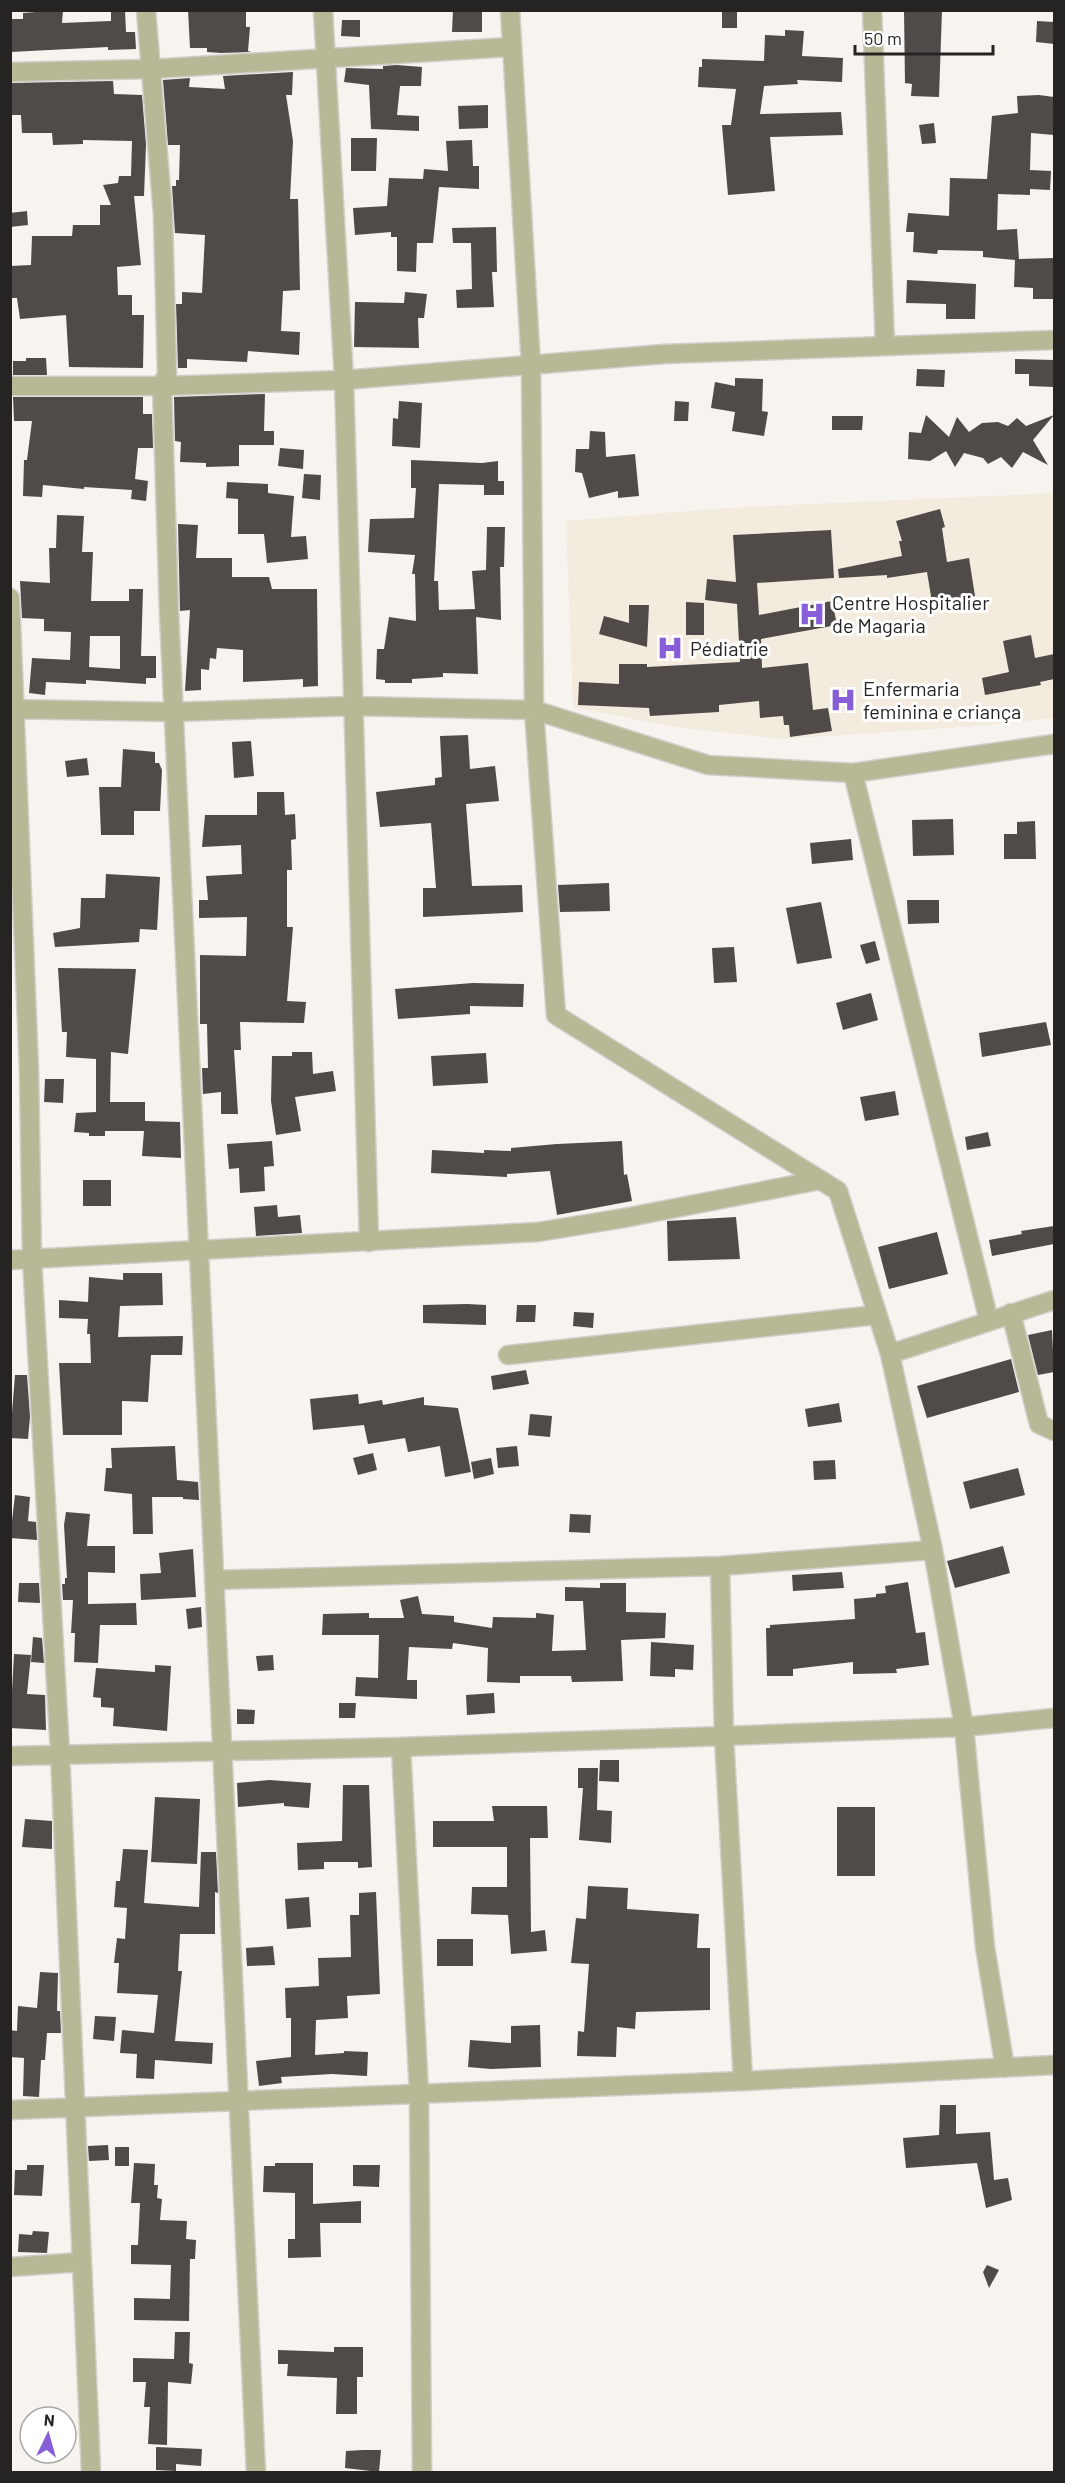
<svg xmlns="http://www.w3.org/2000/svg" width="1065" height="2483" font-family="Barlow,sans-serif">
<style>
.built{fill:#f3ebde}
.building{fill:#504a48;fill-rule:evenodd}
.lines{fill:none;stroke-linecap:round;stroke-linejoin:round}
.minor-casing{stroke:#d1cec9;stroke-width:21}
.minor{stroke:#b9b896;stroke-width:18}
.labels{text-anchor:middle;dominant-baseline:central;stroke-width:6;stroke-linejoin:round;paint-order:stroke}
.poi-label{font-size:20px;fill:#252422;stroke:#fff;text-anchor:start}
</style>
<rect width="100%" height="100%" fill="#f7f3ee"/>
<path class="built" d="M1054,493V718L979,726L783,739L675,727L573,707L566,521L726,508Z"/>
<path class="building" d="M63,10L62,23L111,21V10H125L126,32H135L136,49L108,50V47L10,52V19H23V13Z
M188,10H246V27H250L248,51L251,52L221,53L207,52V48H190Z
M453,10H482V32H452Z
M722,10H737V28H722Z
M904,10H942L939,97L911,96L912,84L905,83Z
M342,20H360V37L341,36Z
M1037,21L1054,22V44L1036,42Z
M785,30L804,31L802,56L843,58L842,82L797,80L798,84L764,86L760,114L841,112L843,135L770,137L775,191L728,195L722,125H731L736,89L698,87L699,67H702V59L764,61L765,35L785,36Z
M397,65L422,67L421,86H400L397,115L419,116V131L371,129L369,85L344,82L346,68L383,69V66Z
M293,72L292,95H286L293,141L290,199H298L300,290L283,291L281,331L300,332L299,355L248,351L247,362L187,359V368H178L176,304H182V292L202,293L205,235L175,233L172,186H176V180H179L180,145H168L163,80L190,78L189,87L225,89L223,76Z
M113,81L114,94L142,95L146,145L144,196H134L141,265L117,267L118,295H132V315H144L143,368L69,367L66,315L20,319L17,298H10V266L31,265L32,236H72L73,225H100V205H111L103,185L118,183L119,176H131L132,141L83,140V144L53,145L52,133H22L21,115H10V83Z
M1039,95L1054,97V135L1031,133L1030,170L1051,171L1050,190L1030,189V195L998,194L997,230L1017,229L1019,259L1054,258V299H1033V288L1014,287L1015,260L983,257V251L938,250L937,254L913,252L914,232H906L908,213L949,216L950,178L987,179L992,116L1018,113L1017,96Z
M488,105V128L459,129L458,106Z
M934,123L936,143L922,144L919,125Z
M351,138H377L376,171H351Z
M472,140L473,166H479V189L439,187L433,243H417L416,272L397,271V237H391V232L355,235L353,208L387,206L389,178L423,179L424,169L448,171L446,141Z
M27,211L28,225L10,227V213Z
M496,227L497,272H492L494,307L457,308L456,290L472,289L471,243H453L452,228Z
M907,280L976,284L975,319H946V304L906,303Z
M405,292L427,294L424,318H418L419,348L354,347L355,302L404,303Z
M26,358H46L47,375H13V361H26Z
M1015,359L1054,360V387L1029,386V374H1015Z
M917,369L945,370L944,387L916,386Z
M735,378L763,379L762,411L768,412L764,436L732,431L735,412L711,408L715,382L735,386Z
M265,394L264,431H274V445H239V466L206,467V463L180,462L181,442L175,441L174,397Z
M13,397H143V414H152L153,448H138L135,479L148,481L146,501L131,499L132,490L84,487V489L43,485L42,497L23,496L24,460H27L32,421H14Z
M399,401L422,403L420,448L392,446L393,418L398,419Z
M675,401L689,402L688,421H674Z
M926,415L949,437L957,417L969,432L982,423L998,422L1008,426L1017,418L1026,426L1054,415L1033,440L1048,465L1023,452L1012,468L1001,457L988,464L983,458L964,453L955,467L946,451L930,461L908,459L909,432L921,433Z
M832,416H863L862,430H832Z
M590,431L605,432L606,457L635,454L639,496L618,498V491L589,498L582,473L575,472L576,449H589Z
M280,448L304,450L303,469L278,466Z
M411,460L482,463L498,461V481H504V495H484V485L439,484L434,581H438L439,610L475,609L472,571L486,570L487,527H505L504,567H500L501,620L476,617L478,674L443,673V677L412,679V683H385V680L376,679L377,649H384L389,617L416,621L415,574H412L415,555L368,552L370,519L414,518L416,488H411Z
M304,474L321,475L320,500L302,498Z
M227,482L268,484V493L294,496L291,537L306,536L308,559L267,563L264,534H238V499L226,498Z
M940,509L945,527L942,528L947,562L969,558L975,596L932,602L927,572L887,578V575L839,578L838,569L902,556L899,541H902L896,521Z
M57,515L84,516L82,552H93L91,601H129V589H143L141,656H156V678H146V684L86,680V684L46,682L45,695L29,693L32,658L70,660L71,632L44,631V619L22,618L20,581L50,583L49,548H56ZM90,636H120V669L89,667Z
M178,524L198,525L196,558H232V577H269L272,589H317L318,686L303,687V679L243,682V650L217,648L216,659L210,658L209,670L201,669V690L185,691L190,610L180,611Z
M831,530L834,578L757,583L759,615L832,601L837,625L761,639L762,668L808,663L813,710L828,708L832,731L790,737L789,725H784L783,716L760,718L759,701L719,705V712L650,716L649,708L578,705L579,682L619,684V664H647V667L740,662L737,604L705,600L707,579L736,582L733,535Z
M686,602L704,603V635H686Z
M629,605H649L647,647L599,634L604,616L629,623Z
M1031,635L1035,658L1054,654V679L1040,682L1041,685L985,695L982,678L1009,672L1003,641Z
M468,735L470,769L495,766L499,801L466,804L472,886L522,885L523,912L423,917V888H436L431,823L380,827L376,792L435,785V778L442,777L440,736Z
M251,741L254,776L234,778L232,742Z
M123,749L155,752V763H159L162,770L160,811H134V835H101L99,787H121Z
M87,758L89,775L67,777L65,761Z
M257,792H284L285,815L295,814L296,839L291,840L292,870H287V927H293L287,1001L306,1002L304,1023L240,1022L241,1050H234L238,1114H221V1092L203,1094L202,1068H208L207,1024H200V955L246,956L247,917L199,918V900H208L206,876L242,874L241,845L202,847L205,815H257Z
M953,819L954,855L913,856L912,820Z
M1035,821L1036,859H1004V834H1017V822Z
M851,839L853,860L812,864L810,843Z
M106,874L160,877L157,930L140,929L139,942L55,947L53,933L80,928L81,898H105Z
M609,883L610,911L560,912L558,885Z
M907,900H939V923L908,924Z
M821,902L832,958L797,964L786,908Z
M875,941L880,960L866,964L860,945Z
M734,947L737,982L714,983L712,948Z
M58,968L136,969L128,1054L111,1052L110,1102H145V1121L180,1122L181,1158L142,1156L144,1131H105V1136H89V1133L74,1132L76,1113L96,1112V1059L66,1057L67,1032H62Z
M473,983L524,984L523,1007L470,1006V1014L398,1019L395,989Z
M871,993L878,1020L843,1030L836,1003Z
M1046,1022L1051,1045L982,1057L979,1033Z
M292,1052H312L313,1074L333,1071L336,1091L295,1097L301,1131L276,1135L271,1101L272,1056H292Z
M486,1053L488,1083L433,1086L431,1056Z
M45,1079H64L63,1103L44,1102Z
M895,1091L899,1115L865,1121L860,1097Z
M988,1132L991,1146L967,1150L965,1137Z
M272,1141L274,1166L264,1167L265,1191L240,1193L239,1168L229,1169L227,1144Z
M622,1141L624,1175L627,1174L632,1201L557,1215L550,1171L507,1174V1177L431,1173L432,1150L484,1153V1150L511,1151V1148L557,1144Z
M83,1180H111V1206H83Z
M277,1205L278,1217L300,1215L302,1233L256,1236L254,1207Z
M736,1217L740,1259L668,1261L667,1221Z
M1054,1226V1244L992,1256L989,1240L1022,1234L1021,1231Z
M937,1232L948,1274L889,1289L878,1247Z
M123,1273H162L163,1305L120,1306L118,1337L183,1336L182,1355H151L148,1402L122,1401V1435H63L59,1363H91L90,1334H87L88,1319L59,1318V1300L88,1302L89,1277L123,1280Z
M467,1304L486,1305V1325L423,1323V1305Z
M517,1305H536L535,1322H516Z
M574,1312L594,1313L593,1328L573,1326Z
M1052,1330L1054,1372L1038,1375L1028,1335Z
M1011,1359L1019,1392L927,1418L917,1386Z
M526,1370L529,1384L493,1390L491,1376Z
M15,1375H27L30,1417L28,1439L10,1438Z
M358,1394L359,1404L382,1400L383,1405L424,1397V1405L458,1408L471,1472L445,1477L440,1446L408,1452L405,1438L368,1444L364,1425L313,1430L310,1399Z
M839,1403L842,1422L808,1427L805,1409Z
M530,1414L552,1416L550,1437L528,1435Z
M175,1446L177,1480L198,1482L199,1500L183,1499V1497H152L153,1534H133L132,1494L104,1491L106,1468H112L111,1448Z
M517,1446L519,1466L498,1468L496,1448Z
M373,1453L377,1470L358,1475L353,1458Z
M491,1458L494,1474L474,1479L471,1462Z
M835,1460L836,1479L814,1480L813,1461Z
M1018,1468L1025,1495L970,1509L963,1482Z
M15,1495L30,1497L28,1521L36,1522L37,1540L10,1538Z
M66,1512L90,1514L87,1546H115V1573L88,1572V1604L136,1603L137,1625H100L98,1663L74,1662L75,1633H71L73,1600H63L62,1584H65V1578H67L64,1525Z
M570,1514L591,1515L590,1533L569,1532Z
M1003,1546L1010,1573L955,1588L947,1561Z
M193,1549L196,1597L141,1600L140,1574L161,1573L159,1553Z
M842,1572L844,1588L793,1591L792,1575Z
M908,1582L916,1633L925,1632L929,1665L896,1669L897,1673L853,1674V1662L793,1669V1676H767L766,1628H770V1625L855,1619L854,1599L876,1597V1594L886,1593L885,1586Z
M19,1583H39L40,1603L18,1602Z
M600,1583H626V1612L666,1613L665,1638L621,1640L623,1681L572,1682L571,1676H520V1683L487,1682L488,1648L453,1643L452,1649L409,1647L407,1680H417V1699L355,1696L356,1677L378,1678L379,1635H322L323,1614L369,1613V1618H404L400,1600L418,1596L422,1614L454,1616V1622L492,1628L493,1617L536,1618V1613L554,1615L552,1651L586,1650L583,1601H565V1587L600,1588Z
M201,1607L202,1627L188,1629L186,1609Z
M33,1637L42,1638L44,1663L31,1662Z
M651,1642L694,1645L693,1670L675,1669V1677L650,1676Z
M14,1654L31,1655L27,1694L45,1695L46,1730L10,1728Z
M273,1655L274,1670L258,1671L256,1656Z
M155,1665L171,1666L167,1731L113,1726L114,1708L101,1707V1698L93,1697L96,1668L155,1672Z
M494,1693L495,1713L467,1715L466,1695Z
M339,1703H356L355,1718H339Z
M237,1709L255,1710L254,1724H237Z
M600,1760H619V1782L599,1781Z
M578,1768H598L597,1810L612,1811L611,1843L579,1840L583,1788H578Z
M269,1780L311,1783L309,1808L284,1806V1803L238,1807L237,1783Z
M343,1785H369L372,1867L358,1868V1862H324V1869L298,1870L297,1843L342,1841Z
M155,1797L200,1799L197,1864L151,1862Z
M492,1806H547L548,1838H530L531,1932L545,1930L547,1951L511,1954L508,1915L471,1914L472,1887H507V1847H433V1821H494Z
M837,1807H875V1876H837Z
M25,1819L52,1821V1849L22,1847Z
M123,1849L148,1850L144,1903L199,1907L201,1852H216L218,1893L215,1892V1934H180L178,1971H182L175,2041L213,2043L212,2064L155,2060L154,2079L136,2078L137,2054L120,2053L122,2030L154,2033L158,1995L117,1993L119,1963H114L117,1938L125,1939L127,1908L114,1907L116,1881H120Z
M588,1886L628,1888L627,1909L699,1914L697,1948H710V2010L636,2012L635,2029L617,2027L616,2057L577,2056L578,2031L584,2032L589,1964L571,1963L576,1918L586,1919Z
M376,1892L380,1994L347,1996L348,2018L316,2020L315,2055L344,2053V2051L368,2052L367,2076L332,2074L281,2077L282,2083L259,2086L256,2061L291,2057V2018H286L285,1988L319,1986L318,1958L351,1957L350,1915H359V1893Z
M309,1897L311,1927L287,1929L285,1899Z
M437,1939H473V1966H437Z
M273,1946L275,1965L247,1966L246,1948Z
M40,1972L58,1973L57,2011H60L61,2033H47L45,2060H41L39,2097L23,2096L24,2058L10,2057V2030L17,2031L18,2006L37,2008Z
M95,2016L116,2017L114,2041L93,2039Z
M540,2025L541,2067L491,2069L468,2067L470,2040L511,2043V2026Z
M940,2105H956V2134L990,2132L994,2180L1008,2178L1012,2200L986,2208L977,2163L906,2168L903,2138L939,2135Z
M108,2145L109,2160L89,2161L88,2146Z
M115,2147H129V2166H115Z
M134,2163L155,2164L154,2185H158L157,2198L162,2199L160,2220L187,2221L186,2239L196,2240L195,2259H190L189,2321L134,2320V2298L170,2299L171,2265L131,2264V2245H138L140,2203H131Z
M275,2163H313V2204L361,2201V2223H320L321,2257L288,2258V2239H295V2193L263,2192L264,2166H275Z
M27,2165H44L42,2196L14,2195L15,2170H27Z
M353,2165H380L379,2187L353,2186Z
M33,2231L49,2232L47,2253L18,2252L19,2234L32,2235Z
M987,2265L999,2270L989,2288L983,2272Z
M175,2332H190L189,2363L193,2364L191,2384L168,2382L167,2445L148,2444L150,2407H144L146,2382H133V2358L174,2359Z
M334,2347H363V2377H357V2414H336L337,2378L287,2376L288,2364H278V2350L334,2352Z
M156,2447L202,2449L201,2466L176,2464V2471L156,2470Z
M363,2450H381L379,2472L345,2468L346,2451Z"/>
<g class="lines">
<g class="minor-casing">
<path id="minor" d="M146,10L163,215L167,374L162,386L169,612L256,2472
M323,10L344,380L369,1242
M872,10L885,345
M10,72L151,69L511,47
M10,386H162L344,380L664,354L1054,340
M10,598L29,1071L32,1259L60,1753L91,2472
M10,709L173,712L352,706L534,710L531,366L510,10
M853,773L989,1321
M10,1260L538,1232L624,1218L820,1180
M1011,1313L1039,1424L1054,1431
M890,1354L838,1191L556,1015L534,710L708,765L853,773L1054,744
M508,1355L876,1315
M720,1566L724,1736L743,2081
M214,1580L720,1566L933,1550
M401,1747L419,2093L422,2472
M10,1756L401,1747L724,1736L964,1727L1054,1718
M1005,2068L985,1947L964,1727L933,1550L890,1354L1054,1300
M10,2110L743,2081L1054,2065
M10,2267L82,2262"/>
</g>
<use href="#minor" class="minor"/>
</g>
<defs>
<g id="hospital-bare" transform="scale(2.07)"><path d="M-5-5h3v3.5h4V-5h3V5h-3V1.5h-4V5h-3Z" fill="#885ed8" stroke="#fff" stroke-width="2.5" paint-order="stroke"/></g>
</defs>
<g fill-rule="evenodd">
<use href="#hospital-bare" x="812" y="614"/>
<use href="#hospital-bare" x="670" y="648"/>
<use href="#hospital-bare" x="843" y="700"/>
</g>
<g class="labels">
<g class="poi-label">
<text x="832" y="602">Centre Hospitalier<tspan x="832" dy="23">de Magaria</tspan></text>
<text x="690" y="648">Pédiatrie</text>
<text x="863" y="688">Enfermaria<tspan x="863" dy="23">feminina e criança</tspan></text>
</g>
</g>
<rect width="1065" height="2483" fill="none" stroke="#252422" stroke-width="24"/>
<g transform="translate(48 2435) rotate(5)"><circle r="28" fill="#ffffff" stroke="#a8a7a7" stroke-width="1.5"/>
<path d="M0-4.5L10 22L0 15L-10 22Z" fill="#885ed8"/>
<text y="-9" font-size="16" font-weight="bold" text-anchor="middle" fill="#252422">N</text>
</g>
<path d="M855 45v9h138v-9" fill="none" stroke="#252422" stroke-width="3"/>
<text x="864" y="45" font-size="18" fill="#252422" stroke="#ffffff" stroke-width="4.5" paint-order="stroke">50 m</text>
</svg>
